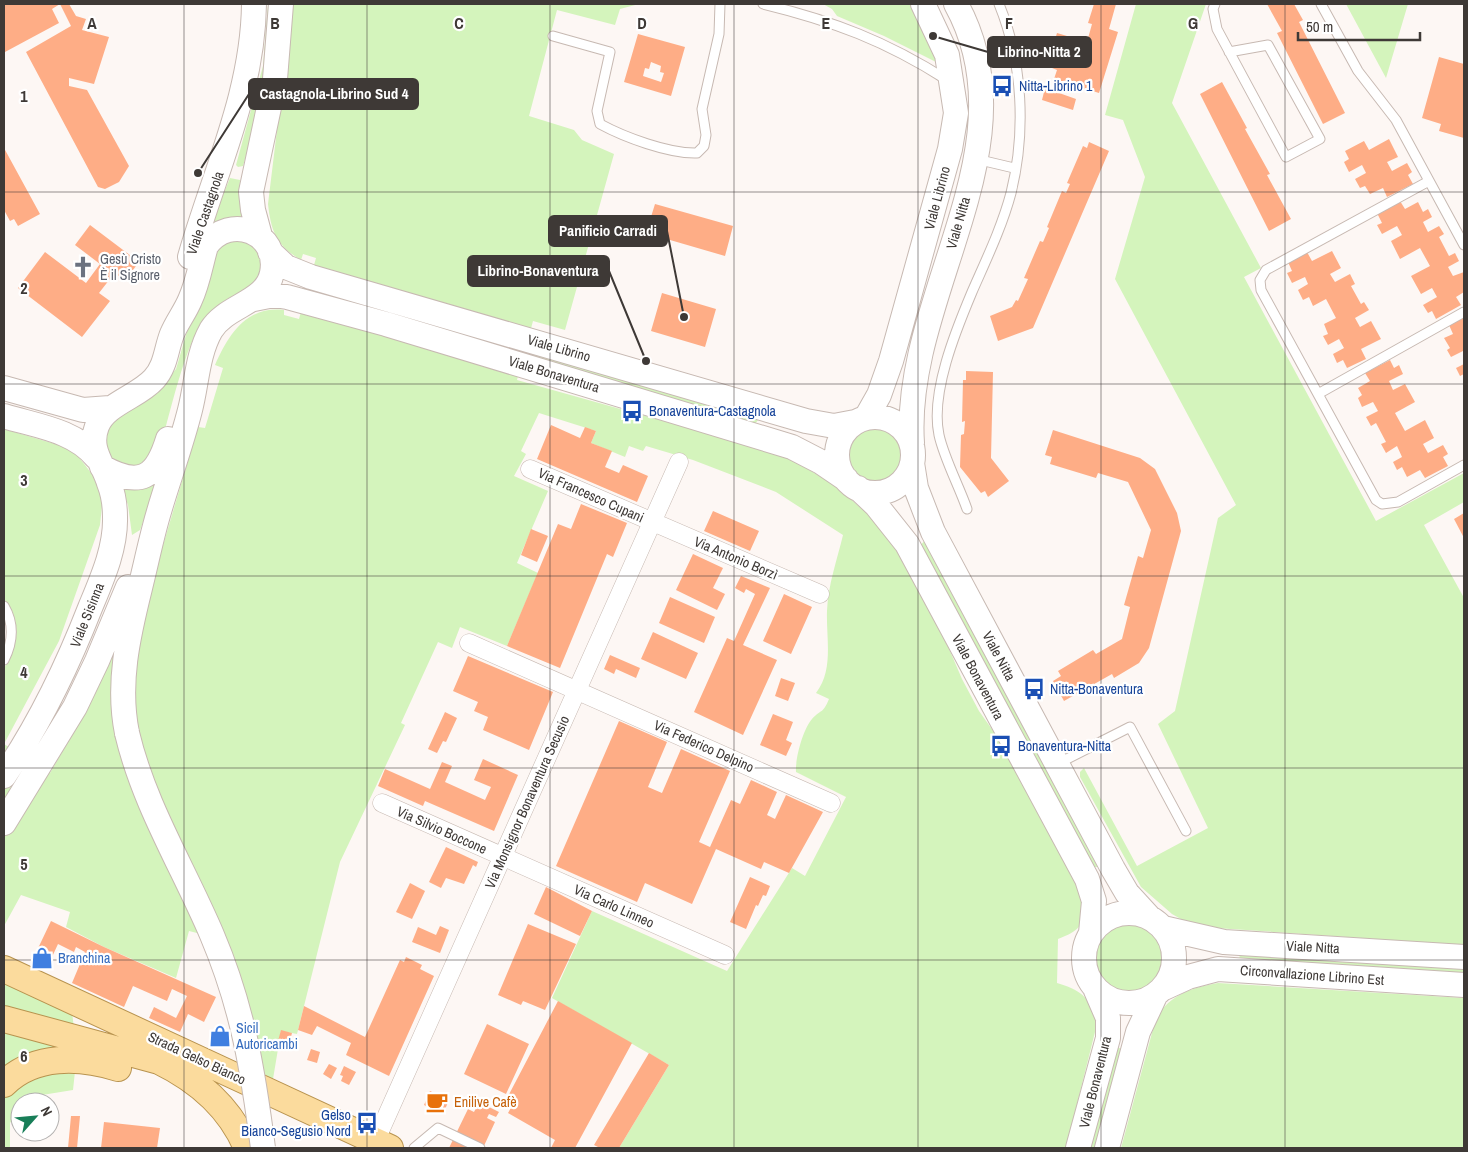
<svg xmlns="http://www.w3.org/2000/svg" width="1468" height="1152" font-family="'Archivo Narrow',sans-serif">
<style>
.green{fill:#d4f4bc}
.building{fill:#fead86;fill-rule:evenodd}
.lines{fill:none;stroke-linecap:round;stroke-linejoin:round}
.service-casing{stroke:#c7b9b2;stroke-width:11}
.minor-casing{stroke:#c7b9b2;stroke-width:19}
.secondary-casing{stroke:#c7b9b2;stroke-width:26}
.primary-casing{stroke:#b8934f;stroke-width:28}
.service{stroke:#fff;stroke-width:9}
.minor{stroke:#fff;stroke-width:18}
.secondary{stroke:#fff;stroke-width:24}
.primary{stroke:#fbdb9d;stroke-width:26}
.secondary-bridge-casing{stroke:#c7b9b2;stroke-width:26;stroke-linecap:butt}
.secondary-bridge{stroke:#fff;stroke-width:24}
.grid{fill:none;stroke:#3e3936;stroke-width:1;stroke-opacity:0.55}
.labels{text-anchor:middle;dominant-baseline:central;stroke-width:4.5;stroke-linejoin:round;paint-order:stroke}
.transit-label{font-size:14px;fill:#164399;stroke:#fff;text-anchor:start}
.street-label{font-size:14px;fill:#3e3936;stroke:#fff}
.worship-label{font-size:14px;fill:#5b616d;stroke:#fff;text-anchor:start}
.shop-label{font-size:14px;fill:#366cbe;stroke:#fff;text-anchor:start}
.food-label{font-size:14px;fill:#c56008;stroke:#fff;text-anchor:start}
.grid-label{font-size:16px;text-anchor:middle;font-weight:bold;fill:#3e3936;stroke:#fff;stroke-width:4.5;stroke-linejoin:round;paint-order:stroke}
.leader{fill:none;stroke:#3e3936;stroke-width:2}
.callout-dot{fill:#3e3936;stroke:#fff;stroke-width:2}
.callout{fill:#3e3936;stroke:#3e3936;stroke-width:2}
.callout-label{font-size:15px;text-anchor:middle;font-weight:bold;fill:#fff}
</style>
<rect width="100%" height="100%" fill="#fdf7f4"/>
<path class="green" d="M268,4H275L261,103L243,166L238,167L236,165L263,66Z
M290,4H639L620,9L615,25L557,10L529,116L574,130L582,140L614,154L565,330L533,321L526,347L758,417V420L755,424L523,357L517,380L756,447L795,461L837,487L870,516L896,547L941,630L962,679L979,711L1006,749L1083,896C1085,922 1084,929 1058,939L1057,983C1082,990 1095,1001 1096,1028L1066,1148H619L669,1065L552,998L592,911L727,971L792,868L805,876L846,797L796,772C795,759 803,729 812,719C821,709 823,714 829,699L816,693C834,670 826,638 827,611C828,585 837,560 843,535L776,492L693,460L646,446L643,451L629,446L625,457L591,443L596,431L539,413L521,451L526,454L514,476L548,491L517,563L538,573L507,646L460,627L452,648L438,642L401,723L405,725L340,862L297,1034L281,1031L273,1079L244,1063L221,939L189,931L176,978L104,947L66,927L70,912L21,895L4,926V668C19,646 22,619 4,599V429L62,446L78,456L95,478L101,490L102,506L100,525L59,641L4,744L50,773L93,698L115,649L118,650L135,640L198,427L205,428L223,368L215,365C229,334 246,306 284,310V315L299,319L316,258L303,254L301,260C277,246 271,232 268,204L290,23Z
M823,4H915L938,63L884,36L837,16L832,9Z
M1136,4H1206L1172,103L1261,268L1244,277L1376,521L1464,473V502L1424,525L1464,598V945L1201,927L1186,922L1172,914L1141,887L1080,777V772L1084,768L1137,866L1208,828L1158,724L1175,711L1218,518L1236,505L1115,279L1145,177L1123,120L1105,115Z
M1346,4H1408L1386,78Z
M230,178L240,180L239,198L243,219L230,217L211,224Z
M224,239L250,240L264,258L257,283C239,293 219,301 206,317C185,342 169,418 159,452L147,466L125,469L107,455L105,430L110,422L152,397L176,369L210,253Z
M846 454a29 29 0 1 1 58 0a29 29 0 1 1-58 0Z
M158,482L140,530L132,535L128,505L122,488L143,489Z
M925,540L1100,865L1099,867H1093L920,546Z
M1094 958a36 36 0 1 1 72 0a36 36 0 1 1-72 0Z
M1240,954L1464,965V976L1239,960Z
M4,981L72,1012L77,1053L73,1090L42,1095L30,1102H20V1109L10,1123V1148H4Z
M1218,983L1464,998V1148H1121L1156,1018C1171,994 1191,988 1218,983Z
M1117,1047L1122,1049L1098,1148H1087Z"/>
<path class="building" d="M4,4H69L76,16L86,19L82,30L109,37L94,84L69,78V86L87,90L129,166L119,182L105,189L98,187L26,52L71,26L60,4L52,9L59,23L5,52Z
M1094,4H1116L1109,29L1118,32L1099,93L1054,79L1057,70L1047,66L1057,33L1087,42L1092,24L1088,23Z
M1267,4H1294L1303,20L1299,22L1345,113L1323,124L1277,33L1282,31Z
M638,34L685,47L671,96L624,82ZM651,62L661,66L660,72L664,73L661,82L643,76L645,68L649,69Z
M1439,57L1464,64V138L1439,131L1441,124L1422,118Z
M1222,82L1247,128L1245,129L1270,174L1267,175L1291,219L1269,231L1200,94Z
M1045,88L1076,99L1073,110L1042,100Z
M1389,139L1398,157L1387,162L1392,171L1407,163L1412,172L1408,175L1413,184L1387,197L1383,188L1370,194L1365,186L1360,188L1355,179L1366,173L1362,165L1349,172L1344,162L1349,159L1345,151L1364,141L1369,150Z
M1089,142L1109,151L1033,328L998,341L990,316L1012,307L1016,300L1018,301L1028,279L1024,278L1040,241L1043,242L1049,228L1047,227L1062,191L1066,193L1070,184L1067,183L1083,146L1087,148Z
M4,148L40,214L18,226L14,219L10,221L4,210Z
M1400,201L1405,209L1418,202L1423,212L1428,209L1432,217L1423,222L1428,232L1439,226L1444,234L1439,237L1449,256L1455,253L1459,261L1448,267L1453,276L1464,272V292L1456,297L1461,305L1436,319L1432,311L1428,313L1423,305L1437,297L1432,288L1421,294L1411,276L1430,266L1420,248L1400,259L1391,241L1402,235L1397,226L1382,234L1377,225L1382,223L1377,213Z
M655,204L733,226L725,256L646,233Z
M90,225L139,262L124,282L113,275L99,293L110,301L82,337L18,288L45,252L86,283L100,264L75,245Z
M1332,251L1341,268L1330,274L1335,282L1350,274L1355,284L1351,286L1361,304L1364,302L1369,310L1355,318L1360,327L1371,321L1381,339L1361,349L1366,359L1347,368L1343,360L1337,363L1333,354L1344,348L1339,339L1328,345L1323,336L1328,334L1324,324L1336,318L1326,299L1313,306L1309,297L1303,300L1298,290L1308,284L1305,277L1292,283L1287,273L1292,271L1288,262L1307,252L1312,261Z
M662,293L716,309L705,347L651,331Z
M1464,317V354L1463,351L1451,357L1447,350L1450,348L1444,338L1453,334L1449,325Z
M1390,360L1394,368L1399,365L1403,374L1389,381L1393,390L1405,384L1415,402L1395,413L1405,431L1425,420L1434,438L1423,444L1428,453L1443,445L1448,454L1443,457L1448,466L1425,478L1420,470L1407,477L1402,467L1397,470L1393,462L1402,457L1397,446L1386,453L1381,444L1386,442L1376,423L1371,426L1366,417L1378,411L1373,402L1362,407L1358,398L1362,395L1358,388L1370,381L1365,373Z
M1464,364V374L1460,376L1456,368Z
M966,371L993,372L991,458L1009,481L988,497L985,491L981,493L960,467L961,435L964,434L965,421L962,422L963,380H966Z
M551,425L580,438L585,427L596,431L591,443L612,451L605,467L619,473L623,465L648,476L637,502L537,459Z
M1053,430L1140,458L1155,469L1177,513L1181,531L1149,648L1139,663L1114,678L1112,674L1064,701L1053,681L1061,676L1058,671L1093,650L1096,654L1122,639L1130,607L1124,605L1138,556L1143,558L1151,530L1128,482L1098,473L1096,478L1050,464L1052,457L1045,455Z
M581,504L627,523L613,557L607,554L560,668L507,646L558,524L571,529Z
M713,511L759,531L750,551L704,531Z
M1464,513V538L1454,519Z
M531,529L548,536L537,562L521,555Z
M693,554L723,568L713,588L725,594L717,610L676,590Z
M741,576L770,588L743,645L777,660L743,735L694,712L727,638L734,641L755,594L746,589L744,593L735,588Z
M784,594L812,607L791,654L763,641Z
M670,597L715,617L704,643L659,623Z
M653,632L698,653L686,679L641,659Z
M610,655L640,668L636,678L616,669L614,674L604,669Z
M468,656L553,692L529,750L483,730L488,717L474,711L478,702L453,691Z
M781,678L795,683L788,701L775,696Z
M445,712L457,718L446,742L443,741L437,753L428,749Z
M773,714L793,722L786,740L792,743L786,756L760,745Z
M619,721L667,742L648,787L662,793L681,749L730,771L699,842L710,847L731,800L740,804L751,780L777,792L767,815L775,819L786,795L823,812L789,873L764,862L761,869L716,849L692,904L645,883L637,902L556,866Z
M483,759L518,775L494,831L425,801L423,806L378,786L385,769L430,789L442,762L452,766L445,782L485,800L491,787L474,780Z
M446,847L478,862L476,867L473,865L464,884L446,878L441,888L429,882Z
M750,877L770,886L766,896L763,895L758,906L756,905L746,929L730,922Z
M410,883L425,891L412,919L396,912Z
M546,887L592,911L580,936L534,914Z
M51,921L104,947L216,997L204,1022L188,1014L180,1032L149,1018L154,1007L176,1018L187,996L172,989L167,1001L133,986L124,1007L72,983L85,952L76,947L74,952L58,944L46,970L31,963Z
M528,924L576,944L545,1010L523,1001L521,1005L498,995Z
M440,926L449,930L440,953L412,942L418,927L436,935Z
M406,957L422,965L420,969L434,976L389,1076L346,1055L351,1043L317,1026L312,1035L298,1030L304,1006L365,1037L400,960L404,962Z
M558,1001L632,1043L575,1148H551L555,1140L508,1113L513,1104L506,1100Z
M487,1024L529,1044L506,1094L464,1074Z
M281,1030L292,1033L289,1044L278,1041Z
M311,1049L320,1052L317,1063L307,1060Z
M649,1053L669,1065L619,1148H600L594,1145Z
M329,1064L337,1068L331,1079L323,1074Z
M344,1066L356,1072L349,1085L341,1081L343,1076L340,1075Z
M430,1091L449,1100L443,1114L424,1105Z
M479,1102L499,1112L496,1117L489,1114L487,1118L495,1122L483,1148H449L468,1109L474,1112Z
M71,1116H80L77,1148H68Z
M104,1122L160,1128L157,1148H101Z"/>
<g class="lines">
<g class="service-casing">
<path id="service" d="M763,4C833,21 886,41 947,80
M1215,4L1213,9L1217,29L1286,157L1320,139L1268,45L1229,52
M1321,4L1358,71L1396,120L1464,245
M553,36L610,52L597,111L600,124C624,137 669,154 697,153L704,146L706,135L702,109L719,34L720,4
M976,159L1014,168
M1429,181L1266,270L1260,280L1261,290L1376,500L1382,504L1398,502L1464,465
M1318,394L1464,312
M967,509C959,486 944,458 939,435C930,393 956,330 972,292C986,260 1002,227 1011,193C1026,132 1023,63 999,4
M4,606C14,623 13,642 4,660
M1057,764L1130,727L1186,831
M414,1148L438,1128L480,1148"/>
</g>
<g class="minor-casing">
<path id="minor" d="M530,469L820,594
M469,643L831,803
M382,803L725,955
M375,1142L679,462"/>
</g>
<g class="secondary-casing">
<path id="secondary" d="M260,236L253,210L251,192L275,79L281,4
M270,252L286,267L311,277L806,421L834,426L855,422
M190,257C214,173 253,93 254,4
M254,299L274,295L287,297L386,324L792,447L821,462L846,479
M4,388L83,410L110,408
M4,416C36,426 74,430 96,457
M837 455a38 38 0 1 1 76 0a38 38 0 1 1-76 0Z
M866,418L879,395L891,361L950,149L956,113L947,55L923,4
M912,443C902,296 1035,147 956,4
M912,463L916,488L933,532L1113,869L1127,893L1149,917
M102,467C140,488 156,478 168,439
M858,488L876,505L907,544L1087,879L1094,901L1091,933
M4,776C40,723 67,667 90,608C102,579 116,548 115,517C115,506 113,493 109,483C103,463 88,449 97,426C105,404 138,397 154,379C166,366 166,349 172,334C177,322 185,312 190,300C198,283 201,263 206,246C230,212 280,233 272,273C266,303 226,305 211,330C197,355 197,383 190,410C181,446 168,480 158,515C151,539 146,564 140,588C128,636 117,684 127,733
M4,823L75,707L97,661L128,587
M1084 958a45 45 0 1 1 90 0a45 45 0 1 1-90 0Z
M1163,928L1224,942L1464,957
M1164,988L1188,977L1218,969L1464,985
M1078,1148L1108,1038V1018L1095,988
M1107,1148L1138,1032L1155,996"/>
</g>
<g class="primary-casing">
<path id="primary" d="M4,969L390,1148
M4,1019L159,1061C198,1080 230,1107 247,1148
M4,1084C34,1054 80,1056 118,1068"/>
</g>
<use href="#service" class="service"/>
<use href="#minor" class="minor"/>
<use href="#secondary" class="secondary"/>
<use href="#primary" class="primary"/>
<g class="secondary-bridge-casing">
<path id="secondary-bridge" d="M127,733C144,805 183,867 212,935C243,1008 253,1071 263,1148"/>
</g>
<use href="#secondary-bridge" class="secondary-bridge"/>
</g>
<path class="grid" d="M184,4V1148M367,4V1148M550,4V1148M734,4V1148M918,4V1148M1101,4V1148M1285,4V1148M4,192H1464M4,384H1464M4,576H1464M4,768H1464M4,960H1464"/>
<defs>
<g id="bus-bare" transform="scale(1.725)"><path d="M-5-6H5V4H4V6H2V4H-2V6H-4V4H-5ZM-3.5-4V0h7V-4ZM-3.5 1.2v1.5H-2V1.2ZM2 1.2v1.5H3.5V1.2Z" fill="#1a4fb4" stroke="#fff" stroke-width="2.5" paint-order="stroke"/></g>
<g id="church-bare" transform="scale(1.725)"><path d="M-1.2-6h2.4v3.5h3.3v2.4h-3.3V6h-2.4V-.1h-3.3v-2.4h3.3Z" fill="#6b7280" stroke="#fff" stroke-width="2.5" paint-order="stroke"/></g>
<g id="shop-bare" transform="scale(1.725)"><path d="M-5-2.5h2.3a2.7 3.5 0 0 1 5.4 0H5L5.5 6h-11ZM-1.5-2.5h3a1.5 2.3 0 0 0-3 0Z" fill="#3f7fe0" stroke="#fff" stroke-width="2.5" paint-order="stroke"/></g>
<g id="cafe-bare" transform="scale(1.725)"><path d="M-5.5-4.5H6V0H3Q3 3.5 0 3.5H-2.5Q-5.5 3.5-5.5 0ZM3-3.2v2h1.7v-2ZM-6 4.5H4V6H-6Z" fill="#e8710a" stroke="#fff" stroke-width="2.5" paint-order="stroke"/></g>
</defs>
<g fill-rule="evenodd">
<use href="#bus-bare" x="1002" y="86"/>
<use href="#church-bare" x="83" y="267"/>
<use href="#bus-bare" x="632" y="411"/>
<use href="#bus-bare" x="1034" y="689"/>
<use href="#bus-bare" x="1001" y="746"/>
<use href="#shop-bare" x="42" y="958"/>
<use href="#shop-bare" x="220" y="1036"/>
<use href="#cafe-bare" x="437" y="1102"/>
<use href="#bus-bare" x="367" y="1123"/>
</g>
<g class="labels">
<g class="transit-label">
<text x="1019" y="86">Nitta-Librino 1</text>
<text x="649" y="411">Bonaventura-Castagnola</text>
<text x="1050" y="689">Nitta-Bonaventura</text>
<text x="1018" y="746">Bonaventura-Nitta</text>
<text x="351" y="1115" text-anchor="end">Gelso<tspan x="351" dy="16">Bianco-Segusio Nord</tspan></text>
</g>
<g class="street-label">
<text transform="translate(937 198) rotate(-75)">Viale Librino</text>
<text transform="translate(205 213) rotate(-71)">Viale Castagnola</text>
<text transform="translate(958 223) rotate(-74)">Viale Nitta</text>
<text transform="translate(559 348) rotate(16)">Viale Librino</text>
<text transform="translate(554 374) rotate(17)">Viale Bonaventura</text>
<text transform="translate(591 495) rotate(24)">Via Francesco Cupani</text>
<text transform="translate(736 558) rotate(23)">Via Antonio Borzì</text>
<text transform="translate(87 615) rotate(-68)">Viale Sisinna</text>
<text transform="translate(999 656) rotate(62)">Viale Nitta</text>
<text transform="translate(978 677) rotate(62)">Viale Bonaventura</text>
<text transform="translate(704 746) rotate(24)">Via Federico Delpino</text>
<text transform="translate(527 802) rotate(-66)">Via Monsignor Bonaventura Secusio</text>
<text transform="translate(442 830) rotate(24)">Via Silvio Boccone</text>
<text transform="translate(614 906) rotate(24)">Via Carlo Linneo</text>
<text transform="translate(1313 947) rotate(3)">Viale Nitta</text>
<text transform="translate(1312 975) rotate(4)">Circonvallazione Librino Est</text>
<text transform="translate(197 1058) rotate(25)">Strada Gelso Bianco</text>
<text transform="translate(1095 1082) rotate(-76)">Viale Bonaventura</text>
</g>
<g class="worship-label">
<text x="100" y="259">Gesù Cristo<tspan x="100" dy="16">È il Signore</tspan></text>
</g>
<g class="shop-label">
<text x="58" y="958">Branchina</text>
<text x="236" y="1028">Sicil<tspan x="236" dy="16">Autoricambi</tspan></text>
</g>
<g class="food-label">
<text x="454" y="1102">Enilive Cafè</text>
</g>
</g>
<g class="grid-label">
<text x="92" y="29">A</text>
<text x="275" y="29">B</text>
<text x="459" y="29">C</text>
<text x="642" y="29">D</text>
<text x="826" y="29">E</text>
<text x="1009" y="29">F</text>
<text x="1193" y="29">G</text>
<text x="24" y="102">1</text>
<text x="24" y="294">2</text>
<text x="24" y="486">3</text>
<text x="24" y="678">4</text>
<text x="24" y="870">5</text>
<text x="24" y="1062">6</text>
</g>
<path class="leader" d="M933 36L988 52M198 173L249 94M684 317L667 231M646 361L609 271"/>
<g class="callout-dot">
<circle cx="933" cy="36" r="5"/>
<circle cx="198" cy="173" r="5"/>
<circle cx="684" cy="317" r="5"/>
<circle cx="646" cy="361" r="5"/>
</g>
<g class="callout">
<rect x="988" y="37" width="103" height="30" rx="5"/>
<rect x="249" y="79" width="169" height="30" rx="5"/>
<rect x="549" y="216" width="118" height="30" rx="5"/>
<rect x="468" y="256" width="141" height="30" rx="5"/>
</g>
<g class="callout-label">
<text x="1039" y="57">Librino-Nitta 2</text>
<text x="334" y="99">Castagnola-Librino Sud 4</text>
<text x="608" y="236">Panificio Carradi</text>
<text x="538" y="276">Librino-Bonaventura</text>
</g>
<rect width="1468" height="1152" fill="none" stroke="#3e3936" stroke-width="10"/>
<g transform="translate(35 1117) rotate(63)"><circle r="24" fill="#ffffff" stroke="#b2b0af"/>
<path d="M0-4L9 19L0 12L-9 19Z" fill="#187e58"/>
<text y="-8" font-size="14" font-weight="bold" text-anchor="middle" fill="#3e3936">N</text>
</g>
<path d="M1298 32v8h122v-8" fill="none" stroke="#3e3936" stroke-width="2.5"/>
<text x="1306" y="32" font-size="15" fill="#3e3936" stroke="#ffffff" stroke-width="4" paint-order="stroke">50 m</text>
</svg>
